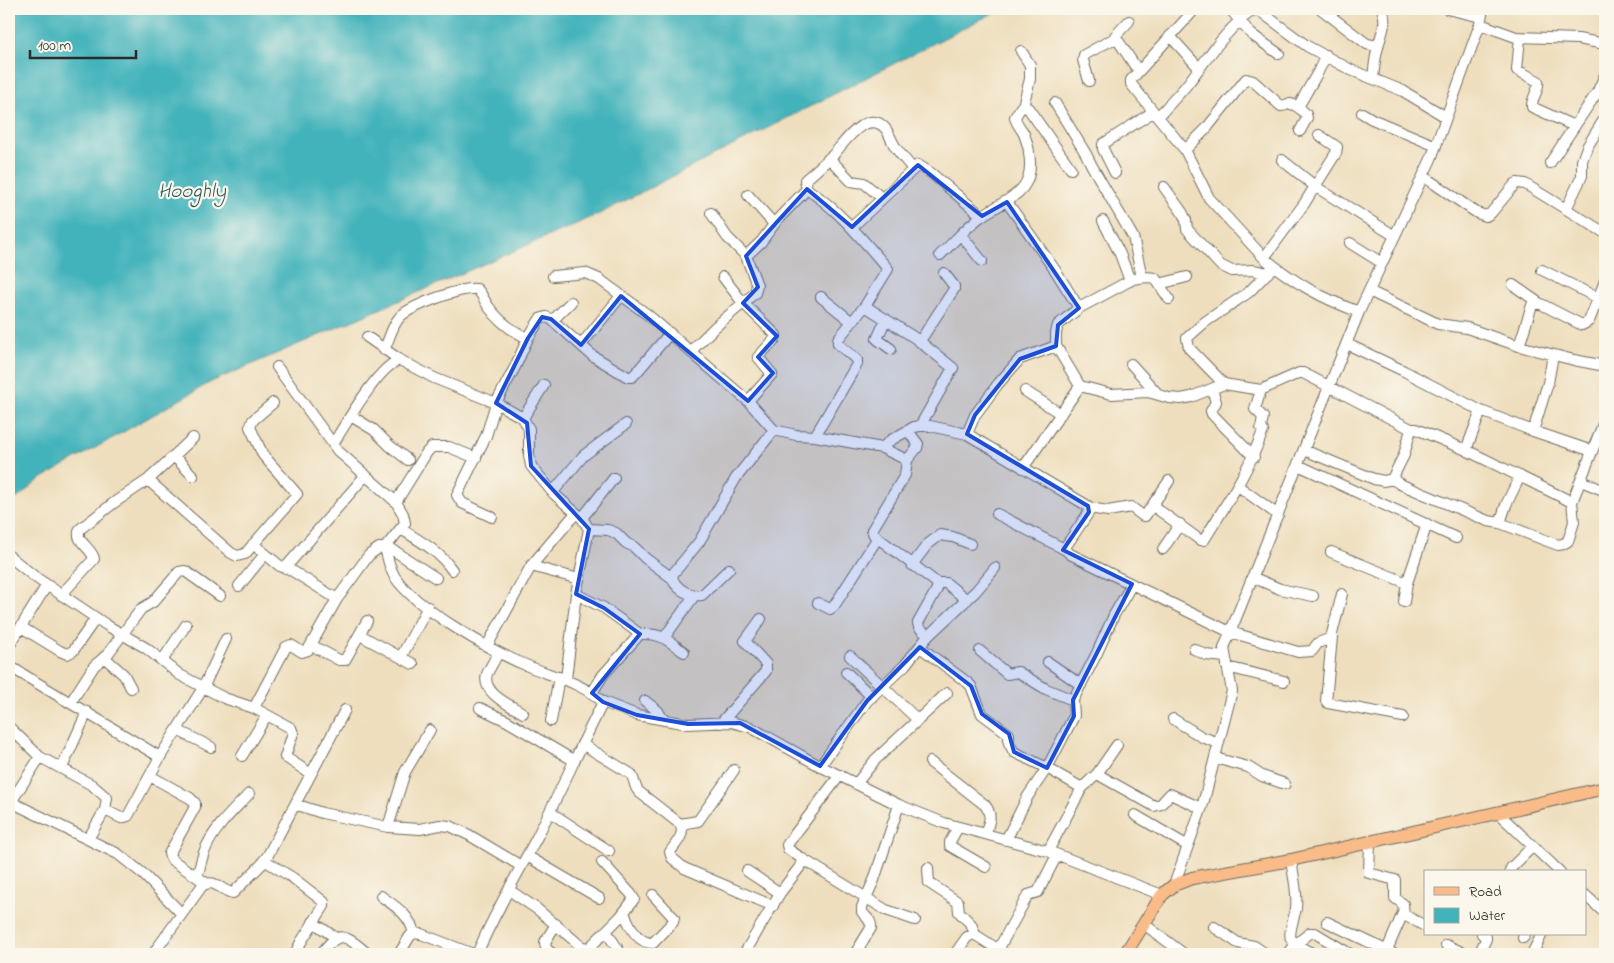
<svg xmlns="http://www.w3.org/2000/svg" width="1614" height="963" font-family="'Indie Flower',sans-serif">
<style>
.water{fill:#43b3bb;stroke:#376f73}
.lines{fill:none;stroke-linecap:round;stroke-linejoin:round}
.minor-casing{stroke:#6f6a5e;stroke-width:12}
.major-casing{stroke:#6f6a5e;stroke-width:14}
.minor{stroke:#fff;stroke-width:10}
.major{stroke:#f9bc89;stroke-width:12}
.marked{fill:#1d4ed8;fill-opacity:0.2;stroke:#1d4ed8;stroke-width:4;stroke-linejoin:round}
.labels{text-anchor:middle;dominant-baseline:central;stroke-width:4.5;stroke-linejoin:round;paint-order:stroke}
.water-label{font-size:21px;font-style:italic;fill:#335b5d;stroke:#fbf7ec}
</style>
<rect width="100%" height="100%" fill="#fbf7ec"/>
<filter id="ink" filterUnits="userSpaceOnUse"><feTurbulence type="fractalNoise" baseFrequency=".02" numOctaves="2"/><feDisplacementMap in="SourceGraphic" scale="10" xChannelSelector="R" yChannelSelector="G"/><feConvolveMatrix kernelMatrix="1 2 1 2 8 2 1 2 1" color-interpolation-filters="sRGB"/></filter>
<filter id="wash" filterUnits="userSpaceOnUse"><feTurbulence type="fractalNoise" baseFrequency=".0096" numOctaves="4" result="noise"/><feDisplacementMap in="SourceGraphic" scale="20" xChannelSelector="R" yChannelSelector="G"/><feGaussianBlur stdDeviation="1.12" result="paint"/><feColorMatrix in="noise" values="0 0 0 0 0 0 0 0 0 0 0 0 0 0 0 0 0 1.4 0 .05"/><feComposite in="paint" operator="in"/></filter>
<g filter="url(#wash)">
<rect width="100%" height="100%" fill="#eedebd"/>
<path class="water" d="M9,9H1001L597,215L211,382L39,480L9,505Z"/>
</g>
<g filter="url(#ink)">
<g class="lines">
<g class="minor-casing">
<path id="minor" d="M1230,9L1251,34L1279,54
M1321,9L1367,44L1378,46
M1447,9L1481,17
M1129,21L1115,36L1135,66L1140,70L1131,80V84L1185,150L1209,198L1264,258C1296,284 1322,298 1359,312
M1480,24L1516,37L1578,39L1605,44
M1170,36L1199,68
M1520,37L1517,70L1538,81C1540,90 1531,98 1532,107L1574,126
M1021,51L1030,65V79L1023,106
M1140,70L1195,9
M1373,79C1374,68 1375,57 1378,47C1381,33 1388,23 1382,9
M1089,81L1083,60L1084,55L1115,38
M1055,103L1086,154L1092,166L1133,237L1142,277
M1298,107L1318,72L1326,55
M1362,113L1372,119L1436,146
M1158,117C1168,105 1180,94 1189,82C1206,60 1229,26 1252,11L1261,12L1307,46L1351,70L1403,91L1446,117
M1185,150L1206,129L1246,79L1253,81L1281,106C1283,106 1286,105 1288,104C1295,103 1302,110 1306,114L1307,118L1300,131
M829,158L851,181L864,183L882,198
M1282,160L1316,187L1395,236
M1550,163L1598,91L1605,75
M1115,173L1103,149V144L1153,112
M1423,176L1477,213L1486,216L1491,213L1515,184L1517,183L1525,184L1605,233
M1164,187L1182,212L1186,220L1187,229L1220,265L1232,271L1253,270L1268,273
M807,189L805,180C815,172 824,163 834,154C844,143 867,108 885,128C889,133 892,142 896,148C901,155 907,162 913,169
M748,195L774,224
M1007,202L1055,270L1079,308
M1566,209L1582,176V161L1587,147L1605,118
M1103,221L1120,254L1130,281
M852,227L918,165L931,173L982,216
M961,235L982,261
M1350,243L1382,263
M940,255C954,242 967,226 983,215C1009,198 1036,192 1029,153C1029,147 1026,140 1024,134C1021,128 1016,124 1015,117L1021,107L1028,108L1071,169
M746,256L761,242L778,219L807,189C839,210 863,240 888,269L865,306L838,339V344L857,360V364L815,436
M1264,258L1304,204L1336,153L1337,147L1319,135
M1274,266L1249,292L1205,322L1187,338L1189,348L1224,384L1261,390L1299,373H1303L1411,429H1416L1466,450L1572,502
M1542,270L1598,298
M553,276L585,273L599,279L648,315L748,401
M723,277L743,303L776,335L775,339L758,357L772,374L748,401L774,430L796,435L815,436L882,448L891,440L914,427L920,426H930L967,434L1088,506L1089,512L1066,546V550L1070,554L1230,632L1298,652L1312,651L1318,643L1331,638L1342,594
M1159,284L1187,277
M1513,285L1539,303
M1369,291L1438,324L1467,328L1519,346L1574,360L1605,366
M821,297L852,322
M865,306L915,338L953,368L920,426
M886,319L877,339L891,349
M553,320L571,302
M367,337L400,360
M920,341L954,289V286L944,273
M1347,344L1404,371L1481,411L1533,431L1548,383L1553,355
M581,345L621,296
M1519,346L1532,305L1539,303L1582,325L1589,321L1605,281
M384,350C389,340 392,326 399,318C407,307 464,286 477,289C482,294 484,300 488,306C498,320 511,331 528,338
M691,351L715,327L755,293L757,285L746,256L727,237L711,213
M1131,364L1158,394
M1080,386L1056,346V333L1058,325L1079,308L1133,279C1140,278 1147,276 1155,278L1169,299
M1080,386L1111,394L1148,392L1169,398L1181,399L1191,397L1224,384
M1212,389L1216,402L1211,411L1212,414L1254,457
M1025,391L1061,414
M351,416L374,430L390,446L408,460
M523,418L544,385
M1533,431L1592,451
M967,434L975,415L998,384L1020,359L1056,346
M333,444C345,425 379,365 400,360L434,378L496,403L523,418L529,429V455L531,466L554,494L582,518L589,529L576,594L566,679
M882,448L907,460L905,475L872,530L874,535L937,583V589L918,623L919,627L928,636
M1304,450L1374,479L1384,481L1392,479L1400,484L1488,521L1500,523L1558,545L1563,544L1568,541L1574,522L1572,502L1605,419
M1466,450L1481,411
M174,456L193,476
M907,460L917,448L918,444L908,431
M1298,465L1456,538
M1023,468L1080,386
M1392,479L1404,455L1411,429
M148,480L231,553L237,556L245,554L297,494L263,455L250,427L253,420L273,403
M1581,481L1605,491
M1238,486L1278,515
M553,492L583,456L626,424
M396,502L427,452L432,447H449L476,458
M1153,506L1200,540H1204C1227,503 1248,472 1263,431L1261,428L1263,417L1255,409L1261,390
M1089,508L1108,511L1131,507L1143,516H1145L1169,481
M997,514L1066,550
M492,517L462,503L457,495L486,436L496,403L515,367L528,338L540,319L546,317L551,319L593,356L628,377H632L636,373L670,333
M582,518L614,478
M1500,523L1506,505L1520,476
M401,529C420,541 439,551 452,570
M589,529L608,530L616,533L626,543L634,547L645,558L672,578
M253,544L280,566L286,568
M387,546L436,578
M385,548C388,558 389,568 395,577C415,608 493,652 528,666C554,677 581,682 603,702
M1163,549L1180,524
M1331,552L1407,583
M9,556L35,577L108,626L146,648L180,675L224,698L254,708L291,728L293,733L285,757L311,774
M912,565L927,545L940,535L953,537L970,544
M531,566L579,579
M729,569L702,595C690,597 673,588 672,575L699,542L736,478L774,430
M1252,577L1280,589L1313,596
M937,583H946L967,600
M239,586L265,554
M576,594L604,608L640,634C662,633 667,640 684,652
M61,595L94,559C92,547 74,542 80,529L115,502L148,480L193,438
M337,599L286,567L365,476
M1404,602L1407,583L1427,524
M818,603L830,609L834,606L877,539
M21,627L60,651L67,654L73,651L96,618
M360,635L413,664
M1332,637L1326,701L1328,703L1403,717
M664,638L694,596
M311,645L339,660H345L367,621
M9,646L47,585
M487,646L531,566L576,513
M920,647L968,683L971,686L982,714L1009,734V743L1014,752L1047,768L1082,788
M1194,649L1206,655L1225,657
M980,651L1007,674L1018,672L1046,689L1073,700
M498,653C495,660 490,667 487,674C481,693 510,705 523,713
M850,656L918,720
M104,657L124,675L131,688
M401,657L428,607
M162,661L186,625
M1048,662L1081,685
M9,666L160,757
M1227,667L1284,681
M846,672L872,697
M592,693L603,675L640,634
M645,701L658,711L663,720
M71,702L94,666L107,655L141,609L153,602L179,572L185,571L220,596
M254,708L286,647L291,645L302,652L308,650L337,599L369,555L379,548H385L405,523L403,514L396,502L338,451L277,367
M480,708L507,721L573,760
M1173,719L1202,737L1219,743
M551,721L559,677
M721,723L766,671V664L745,641L761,619
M9,727L40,757L92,785L107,798L105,810L88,839
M177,730L211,747
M582,744L631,774C635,780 634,787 639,792L680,824C686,834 676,843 670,852L672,858L684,868L773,906
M242,756L267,715
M1215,758L1248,767L1262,776L1285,784
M930,762L985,805C993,815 989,823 985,834
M820,766L867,701L905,665L928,636L976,591L995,568
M62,768L87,712
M1097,774L1154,806L1161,804L1170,794L1201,808
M150,776L190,798L195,803V807L169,854L172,860L206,883
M856,784L875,760L947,693
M9,801L118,854L142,873L181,913
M11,802L40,757
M295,804L322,813L388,827L420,829L440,825L450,826L469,835L521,866
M105,810L121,818L128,816L160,757L203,688L226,639
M550,812L609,851
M1497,812L1560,872
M1135,815L1188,846
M680,824L698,821L734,770
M388,827L405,772L430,730
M958,827L950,842V846L986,867
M1006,840L1028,796L1047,768L1074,716L1073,700L1097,653L1114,615L1132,584
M1370,842L1369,873L1395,880V898L1403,904L1404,915L1425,926
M1048,851L1082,788L1097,774L1117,745
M527,856L599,898
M801,858L886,910L915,920
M264,860L293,878L324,902V906L301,942L295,954
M1291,860C1293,875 1298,893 1296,908C1295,915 1288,933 1291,939C1295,946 1306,950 1314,954
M928,868L929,883L958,902L959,912L971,924L975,934
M747,871L780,893
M1510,872L1511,868L1533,846
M197,877C200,868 201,859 205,850C214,828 233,811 249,794
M1174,885L1203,804L1232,691L1224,648L1359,312L1431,159L1480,24L1483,9
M509,890L537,909L582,947L589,948L621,916L634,899L631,894L602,862
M1585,895L1605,913
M381,896C396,907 409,914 414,933
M624,913C630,925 636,943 653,943L673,922L674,918L653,895
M313,922L336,938
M1327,922L1394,954
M1144,924L1184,954
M1214,927L1238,943L1254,946L1266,954
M606,931L621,954
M1523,938L1525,934
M1446,945L1466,954
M998,950L1028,895L1038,892L1057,855
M1387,950L1403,913
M153,954L202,886C214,877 222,892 233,893L262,864L268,855L345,710
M321,954C340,928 346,936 368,954
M399,954L410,936L414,933L421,934L473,954
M477,954C494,914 516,877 536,839C559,794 580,748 603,702L637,715L688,724L731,722L750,727L820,766L899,805L944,823L1048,851L1162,895
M553,954L546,949L545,942L556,924
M744,954L780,893L802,864L801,858L788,849L787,845L789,842L840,775
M855,954L871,928C872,920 866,918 862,912V907L874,880L899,805
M955,954L967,937L974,934L1005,954
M1288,954L1296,944L1310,933H1315L1350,954
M1479,954L1486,939V937L1482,934
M1532,954L1542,934"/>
</g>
<g class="major-casing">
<path id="major" d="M1125,954L1162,895L1174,885L1192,878L1291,860L1605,788"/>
</g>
<use href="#minor" class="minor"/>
<use href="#major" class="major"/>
</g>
</g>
<path class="marked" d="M918,165L982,216L1007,202L1079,308L1058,325L1056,346L1020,359L975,415L967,434L1088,506L1089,512L1063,550L1132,584L1073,700L1074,716L1047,768L1014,752L1009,734L982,714L971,686L920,647L867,701L820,766L740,723L688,724L637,715L603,702L592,693L640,634L604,608L576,594L589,529L531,466L527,423L496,403L528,338L542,317L551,319L581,345L621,296L748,401L773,373L758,357L777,336L743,303L758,287L746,256L807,189L852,227Z"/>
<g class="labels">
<g class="water-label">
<text x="192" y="192">Hooghly</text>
</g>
</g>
<rect width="1614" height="963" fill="none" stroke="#fbf7ec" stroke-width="30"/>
<rect x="1424" y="870" width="162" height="65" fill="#fbf7ec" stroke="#a8a59f"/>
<rect x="1434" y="887" width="25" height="8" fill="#f9bc89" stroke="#a8a59f"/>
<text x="1469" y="896" font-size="15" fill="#2b2b2b">Road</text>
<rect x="1434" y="908" width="25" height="15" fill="#43b3bb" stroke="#a8a59f"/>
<text x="1469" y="920" font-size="15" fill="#2b2b2b">Water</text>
<path d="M30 50v8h106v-8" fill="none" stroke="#2b2b2b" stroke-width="2.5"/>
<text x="38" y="50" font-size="15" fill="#2b2b2b" stroke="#fbf7ec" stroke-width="4" paint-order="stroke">100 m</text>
</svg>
